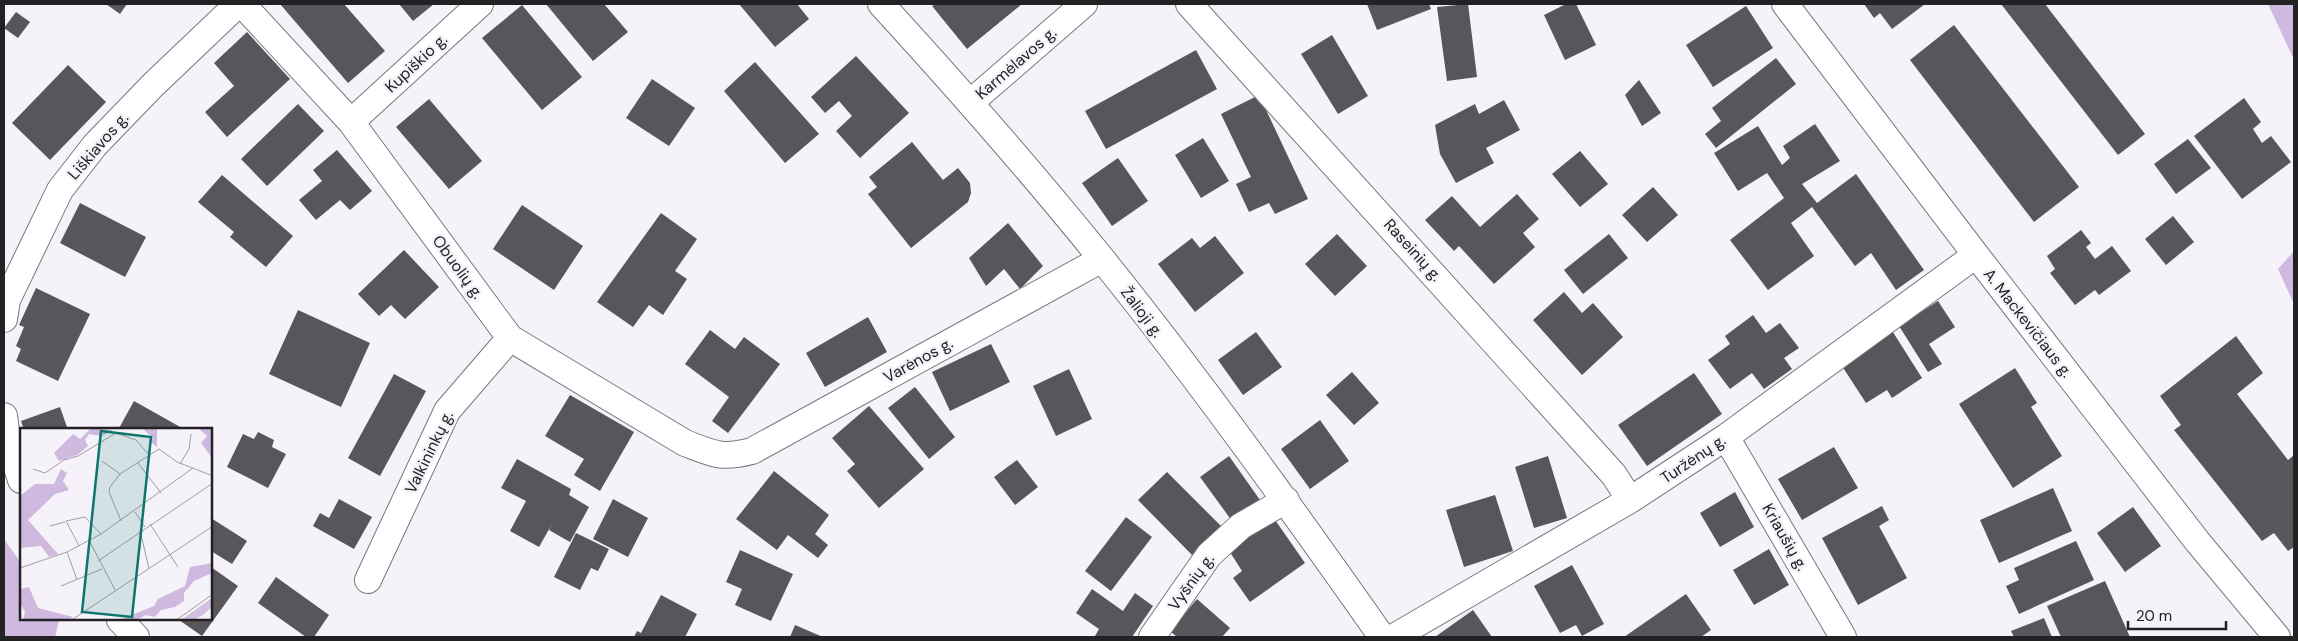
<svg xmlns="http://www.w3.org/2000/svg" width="2298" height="641" font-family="'DM Sans',sans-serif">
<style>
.forest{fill:#cfb9df}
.building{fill:#58555b}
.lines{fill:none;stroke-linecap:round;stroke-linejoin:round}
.street-casing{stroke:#7a767c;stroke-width:28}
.street{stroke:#fff;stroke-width:26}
.labels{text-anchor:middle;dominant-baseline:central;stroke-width:5;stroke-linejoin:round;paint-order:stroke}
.street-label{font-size:16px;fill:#222123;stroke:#f6f2f9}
.inset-road{fill:none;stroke:#a19ea3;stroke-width:1}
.view{fill:#0f766e;fill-opacity:0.15;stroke:#0f766e;stroke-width:2.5}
.inset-edge{fill:none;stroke:#222123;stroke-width:2.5}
</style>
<rect width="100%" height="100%" fill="#f6f2f9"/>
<path class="forest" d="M2268,4H2294V60Z
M2294,251V304L2278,269Z
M4,539L21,563V620H59L55,637H4Z"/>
<path class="building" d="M106,4H127L120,14Z
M280,4H344L385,51L348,83Z
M399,4H434L413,21Z
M546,4H604L628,32L593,61Z
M739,4H797L809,19L775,47Z
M936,4H1022L967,49L932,6Z
M1367,4H1429L1431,9L1377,30Z
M1468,4L1477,77L1447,81L1437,7Z
M1566,4H1576L1596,45L1565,60L1544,15Z
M1864,4H1925L1892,29L1880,13L1874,18Z
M2001,4H2045L2145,134L2118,155Z
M522,5L582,77L542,110L482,38Z
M1746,6L1773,48L1713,87L1686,45Z
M16,12L30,22L18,38L4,28Z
M1954,25L2079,187L2034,222L1910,60Z
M247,32L290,79L227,137L205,112L234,86L214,63Z
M1332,35L1368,96L1338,114L1301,54Z
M1196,50L1217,89L1106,149L1085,111Z
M856,56L909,113L860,158L836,131L852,116L839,101L825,113L811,97Z
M1776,58L1796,84L1716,148L1705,134L1721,121L1712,108Z
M755,62L819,134L785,163L724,91Z
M68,65L106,102L50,160L12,123Z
M652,79L695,108L669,146L626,118Z
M1639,80L1661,113L1642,126L1625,95Z
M1259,95L1308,199L1275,214L1269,203L1249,212L1236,184L1251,177L1221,114Z
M2244,98L2261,122L2253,129L2262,143L2271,136L2291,162L2242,199L2194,136Z
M429,99L482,161L449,189L396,127Z
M1504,100L1520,130L1486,148L1494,163L1456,183L1440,154L1435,125L1475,104L1479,114Z
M298,104L324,131L267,186L241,159Z
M1815,124L1840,161L1802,184L1817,203L1856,174L1924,270L1896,290L1871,253L1855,266L1812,207L1791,223L1814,256L1768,290L1730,240L1784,198L1767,173L1738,191L1714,153L1758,126L1782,165L1790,158L1783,146Z
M1203,138L1229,181L1201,198L1175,155Z
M2188,139L2211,168L2176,194L2154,164Z
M912,142L943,180L958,168L970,183L971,193L968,202L911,248L868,194L877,187L869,177Z
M337,150L372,191L350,210L340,200L316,220L299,200L322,181L313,170Z
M1580,151L1608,184L1580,207L1552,174Z
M1118,158L1148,201L1112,226L1082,183Z
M222,175L293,236L266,267L230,237L234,232L198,202Z
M1653,187L1678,215L1647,242L1622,215Z
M1517,194L1539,219L1523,233L1535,247L1494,284L1459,246L1454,251L1425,220L1452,196L1480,227Z
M80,203L146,237L125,277L60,243Z
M522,205L583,246L554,290L493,249Z
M661,213L697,239L675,271L687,279L663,315L649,305L633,327L597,302Z
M2173,216L2194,242L2166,265L2145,239Z
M1008,223L1043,266L1020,289L1004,269L986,286L969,258Z
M2081,230L2091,243L2086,247L2095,259L2112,246L2131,271L2099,295L2095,290L2075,305L2050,273L2055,269L2047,256Z
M1337,234L1367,266L1335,296L1305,264Z
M1609,234L1628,258L1583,294L1564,270Z
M1215,236L1244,273L1195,312L1158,264L1192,238L1200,248Z
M404,250L439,287L405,319L391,305L379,316L358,294Z
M36,288L90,314L58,381L16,361L21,349L16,346L24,327L19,325Z
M1564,292L1582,313L1593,303L1623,337L1582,375L1533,320Z
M1938,301L1955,327L1929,344L1942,364L1928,372L1899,326Z
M298,310L370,343L341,407L269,374Z
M1753,315L1766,333L1780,323L1799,348L1784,358L1792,369L1764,389L1752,373L1730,389L1708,360L1730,344L1725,336Z
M868,317L887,352L825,387L806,353Z
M1891,329L1922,378L1892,398L1887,390L1866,403L1840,363Z
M710,330L735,349L744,337L780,364L728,433L712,421L729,397L685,364Z
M1256,332L1282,367L1243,395L1218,360Z
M2236,336L2263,373L2237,394L2288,460L2294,455V547L2288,551L2274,533L2262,541L2174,430L2181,425L2160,396Z
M991,344L1010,382L950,411L932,372Z
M2015,368L2037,403L2031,407L2062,456L2013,488L1959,404Z
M1069,369L1092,419L1056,436L1033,386Z
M1352,372L1379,403L1354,425L1326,395Z
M1694,373L1722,414L1647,466L1618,425Z
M394,374L426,391L380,476L348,458Z
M915,387L955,437L929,459L888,408Z
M570,395L634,432L600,491L574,475L584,459L545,436Z
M134,401L182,428L180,430H118Z
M869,406L924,469L879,508L847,471L855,464L832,438Z
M60,407L68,430H24L21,421Z
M1320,420L1349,461L1310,489L1281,449Z
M258,432L274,440L272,447L286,454L268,488L227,467L243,434L254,439Z
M1834,447L1858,488L1802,520L1778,479Z
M1229,456L1260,500L1232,521L1200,477Z
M1548,456L1567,518L1534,528L1515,467Z
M517,459L571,489L569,495L589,507L570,542L549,530L552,524L539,547L510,531L526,501L501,488Z
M1017,460L1038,487L1015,505L994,477Z
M774,471L829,515L815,534L828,545L818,558L788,535L777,550L736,519Z
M1167,472L1221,526L1192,555L1138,500Z
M2053,488L2072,531L1999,563L1980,520Z
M1735,492L1754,527L1720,547L1700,513Z
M1495,495L1513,551L1464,567L1446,510Z
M339,499L372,517L354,549L313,526L320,513L329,518Z
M613,499L648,518L628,557L593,539Z
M1882,506L1889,520L1879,526L1907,578L1858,605L1822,538Z
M2133,507L2161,546L2125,572L2097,533Z
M1126,517L1152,537L1111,591L1085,571Z
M1273,517L1305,563L1250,602L1233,578L1242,571L1228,549Z
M211,518L247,541L232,564L211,551Z
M576,533L609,549L598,571L591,568L580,590L554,577Z
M2076,541L2094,580L2019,614L2006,586L2019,580L2014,568Z
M1769,549L1789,585L1754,605L1733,570Z
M740,550L793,574L771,621L735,605L742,589L726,582Z
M1572,565L1604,624L1582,636L1576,625L1560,633L1534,586Z
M211,567L238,586L202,636L179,620H211Z
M276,577L329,615L314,637H306L258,603Z
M2105,581L2130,637H2061L2047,606Z
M1092,589L1123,611L1135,593L1153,606L1132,637H1098L1095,636L1099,629L1076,613Z
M1686,594L1711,630L1701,637H1624Z
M661,595L697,614L685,637H634L637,631L641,633Z
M1197,599L1230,628L1222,637H1177L1170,631Z
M1473,610L1492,637H1435Z
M2044,618L2052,637H2014L2011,631Z
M795,625L823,637H790Z"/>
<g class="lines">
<g class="street-casing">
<path id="street" d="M242,4L351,122L510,338L685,443C714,454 721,459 752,451L1102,259
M881,4C957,87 1031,171 1102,259C1200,381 1292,509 1382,637
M1189,4L1614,475L1630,500
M1785,4L1976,255L2197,541L2277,637
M971,102L1084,4
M351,122L480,4
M4,319L7,300L60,190L95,145L153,85L238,4
M4,416L7,437L21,480
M1726,437L1843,637
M368,580L447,411L510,338
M120,620L136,637
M1152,637L1209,555L1241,526L1286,500
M1394,637L1630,500L1726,437L1976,255"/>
</g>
<use href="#street" class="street"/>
</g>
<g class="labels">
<g class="street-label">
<text transform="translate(416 63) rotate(-43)">Kupiškio g.</text>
<text transform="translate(1016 63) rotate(-41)">Karmėlavos g.</text>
<text transform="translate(98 146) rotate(-49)">Liškiavos g.</text>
<text transform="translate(1413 250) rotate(48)">Raseinių g.</text>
<text transform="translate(458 267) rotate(54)">Obuolių g.</text>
<text transform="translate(1142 312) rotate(53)">Žalioji g.</text>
<text transform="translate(2028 323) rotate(52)">A. Mackevičiaus g.</text>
<text transform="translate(918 360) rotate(-29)">Varėnos g.</text>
<text transform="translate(429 452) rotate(-64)">Valkininkų g.</text>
<text transform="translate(1693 459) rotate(-34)">Turžėnų g.</text>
<text transform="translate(1785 537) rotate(60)">Kriaušių g.</text>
<text transform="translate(1191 582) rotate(-54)">Vyšnių g.</text>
</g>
</g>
<g transform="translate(20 428)">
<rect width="192" height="192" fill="#f6f2f9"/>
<path d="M192,170V179L183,187L173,192H161Z" fill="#d4c1e1"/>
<path d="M71,0L93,2L82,8L69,6L65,12L68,18L57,27L39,33L34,25L53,6L60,11ZM122,0H137V19L131,14L133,10ZM178,0H192V30L181,15L187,8ZM41,41L47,45L43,53L49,62L35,66L8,92L38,126L29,129L21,118L0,120V68L15,56H34ZM192,135V145L174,153L164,165V173L155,179L141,182L135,189L126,187L116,192H99L134,178L138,171L165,158L170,139ZM9,159L18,180L53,189L48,192H3L5,184L0,175V161Z" fill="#cfb9df"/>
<path class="inset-road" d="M139,21L157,34L193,48M82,33L100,46M118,35L141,65M160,36L169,21L171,6M13,41L25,45L44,32L58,28L96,5L116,12L129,27M115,84L125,99M101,93L89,64L90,59L100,46L139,21M130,96L158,139M30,98L45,94M120,102L129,141M69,112L95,162M59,118L46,93L65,89L81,106M47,124L57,152M78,133L193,55M0,140L47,124L81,106L173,40M41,158L82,141M50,193L193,98M155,193L193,166"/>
<path class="view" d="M81,3L131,9L112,189L62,184Z"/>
<rect width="192" height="192" class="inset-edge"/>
</g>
<rect width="2298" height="641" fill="none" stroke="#222123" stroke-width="10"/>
<path d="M2128 621v8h98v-8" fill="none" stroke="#222123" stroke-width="2.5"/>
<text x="2136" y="621" font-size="15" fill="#222123" stroke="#f6f2f9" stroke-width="4" paint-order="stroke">20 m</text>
</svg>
